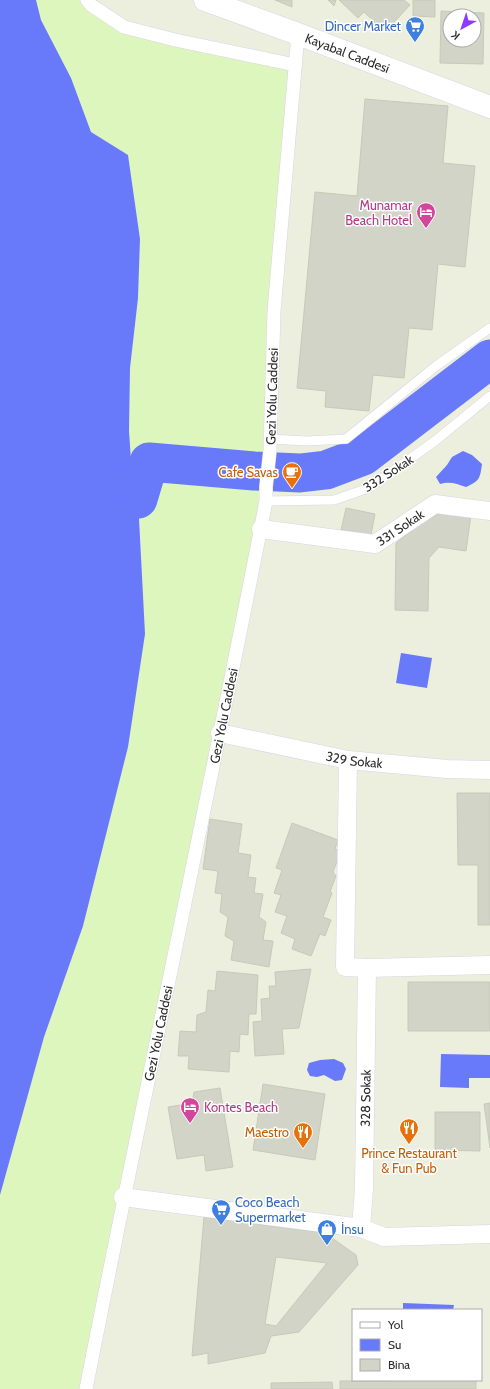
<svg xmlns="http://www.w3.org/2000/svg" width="490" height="1389" font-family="Cabin,sans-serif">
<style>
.sand{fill:#dcf6be}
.water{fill:#6879fa}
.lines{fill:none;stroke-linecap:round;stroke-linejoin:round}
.river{stroke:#6879fa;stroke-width:39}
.building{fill:#d1d4c6;stroke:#c6cbb6;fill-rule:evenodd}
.service-casing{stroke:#dbd2e6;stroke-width:10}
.pedestrian-casing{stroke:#dbd2e6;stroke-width:14}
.minor-casing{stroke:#dbd2e6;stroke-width:19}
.tertiary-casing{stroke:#dbd2e6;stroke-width:23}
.service{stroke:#fff;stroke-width:9}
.pedestrian{stroke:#fff;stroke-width:13}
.minor{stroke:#fff;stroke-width:18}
.tertiary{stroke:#fff;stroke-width:22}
.labels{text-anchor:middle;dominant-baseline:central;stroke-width:3;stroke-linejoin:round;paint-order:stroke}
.shop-label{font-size:13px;fill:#366cbe;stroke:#fff;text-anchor:start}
.street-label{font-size:13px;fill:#2c2c2c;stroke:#fff}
.hotel-label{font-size:13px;fill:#b23c85;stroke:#fff;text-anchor:end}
.food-label{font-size:13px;fill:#c56008;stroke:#fff;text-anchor:end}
</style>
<rect width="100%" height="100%" fill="#ecefdd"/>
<path class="sand" d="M36,0H87L124,27L295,65L270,450L86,1389H0V1195L44,1037L83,926L128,747L142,557L138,499L132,475L129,431L130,368L138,298L140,239L128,155L91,132L71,78L41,20Z"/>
<path class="water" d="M0,0H36L41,20L71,78L91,132L128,155L140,239L138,298L130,368L129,431L132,475L138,499L145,634L128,747L83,926L44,1037L0,1195Z
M463,451L472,455L482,464C480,478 480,481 466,487C457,484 450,481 440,484L436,477L447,465L452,457Z
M401,653L432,658L427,688L396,683Z
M441,1054L490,1055V1078H469V1088L440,1087Z
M334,1059L343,1063L346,1069L342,1080L335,1081L324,1075L317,1077L310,1076L307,1070L309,1063L320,1060Z
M403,1303L454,1305L453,1310H403Z"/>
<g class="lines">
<path class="river" d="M138,499L149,462L254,471L300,473L326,470L363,456L490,359"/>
</g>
<path class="building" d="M275,0H292V7Z
M328,0H336L334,6Z
M339,0H404L410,5L385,32L364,12L358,18Z
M413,0H435V17L413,16Z
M441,11L484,13L483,64L440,63ZM450,16H474V40H450Z
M365,99L448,106L443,163L475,166L465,267L438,264L432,330L409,328L404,378L373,375L369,411L325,407L326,391L297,388L315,192L357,196Z
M346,508L375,514L371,535L341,530Z
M444,512L471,515L466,551L439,547L429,558L428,611L395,610L396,543L427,519Z
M457,793H490V925H478V865H458Z
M210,819L242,824L238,853L251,855L248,877L256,878L254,893L263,894L259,917L266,922L263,940L273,941L269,967L231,960L234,941L225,936L228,917L220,912L222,894L215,893L218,871L203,869Z
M292,823L338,840L335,849L341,851L333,872L336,876L330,892L332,893L323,917L331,920L325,936L320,934L311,956L292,949L295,939L281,933L287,916L275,912L281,895L274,893L282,870L276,868Z
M311,969L299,1028L282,1029L284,1054L255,1056L253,1022L262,1021L261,999L270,998L269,986H276L275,972Z
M217,971L258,975L256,1014H249L248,1035L240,1034L239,1052L230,1051L229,1072L188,1069L189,1056H178L180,1031L196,1032L197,1015L206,1012L208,990L215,991Z
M408,982H490V1031H408Z
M263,1084L325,1094L315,1160L253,1150Z
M220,1088L233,1167L206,1171L204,1155L177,1159L168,1107L192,1103L194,1092Z
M490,1103V1148L484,1104Z
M435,1112H480V1151L435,1150Z
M204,1217L325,1233L356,1255L358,1265L299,1332L271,1336L265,1353L208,1364V1353L192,1356ZM276,1257L327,1263L276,1326L265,1324Z
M476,1380V1389H340V1381Z
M332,1382L333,1389H271V1383Z"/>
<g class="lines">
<g class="service-casing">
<path id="service" d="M270,439L307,441L346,439L436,366L490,328
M266,501L334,500L369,488L435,441L490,396"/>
</g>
<g class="pedestrian-casing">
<g id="pedestrian">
<path d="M87,0L91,5L124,27L175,40L295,65"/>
<path id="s1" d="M86,1389C144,1092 209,797 266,501V487L270,450L274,311L298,34"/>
</g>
</g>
<g class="minor-casing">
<g id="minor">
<path id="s2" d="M261,529L375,544L435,504L490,511"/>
<path id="s3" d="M220,733L348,760L447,769L490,770"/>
<path d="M348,760L345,967L367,968L490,965"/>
<path d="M123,1197L361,1228L384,1237L490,1234"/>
<path id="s4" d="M361,1228L364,1189L367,968"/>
</g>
</g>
<g class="tertiary-casing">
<g id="tertiary">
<path id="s5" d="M205,0L298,34L490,107"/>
</g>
</g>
<use href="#service" class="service"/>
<use href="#pedestrian" class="pedestrian"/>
<use href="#minor" class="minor"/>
<use href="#tertiary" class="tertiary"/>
</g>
<defs>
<g id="supermarket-pin" transform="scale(1)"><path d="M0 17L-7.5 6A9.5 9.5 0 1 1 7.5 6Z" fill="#3f7fe0" stroke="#fff"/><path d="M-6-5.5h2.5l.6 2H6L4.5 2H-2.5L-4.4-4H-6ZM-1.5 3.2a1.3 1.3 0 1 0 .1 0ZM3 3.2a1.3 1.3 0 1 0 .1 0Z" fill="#fff"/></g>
<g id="hotel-pin" transform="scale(1)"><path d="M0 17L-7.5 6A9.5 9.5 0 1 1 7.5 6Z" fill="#d1479c" stroke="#fff"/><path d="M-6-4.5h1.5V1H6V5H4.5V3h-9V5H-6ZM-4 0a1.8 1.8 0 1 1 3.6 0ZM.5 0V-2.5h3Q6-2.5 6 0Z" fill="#fff"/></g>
<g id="cafe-pin" transform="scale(1)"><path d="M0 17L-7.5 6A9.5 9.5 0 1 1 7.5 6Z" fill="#e8710a" stroke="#fff"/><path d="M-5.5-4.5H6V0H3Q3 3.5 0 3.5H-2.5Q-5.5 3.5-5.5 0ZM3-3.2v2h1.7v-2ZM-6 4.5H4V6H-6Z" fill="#fff"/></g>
<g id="restaurant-pin" transform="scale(1)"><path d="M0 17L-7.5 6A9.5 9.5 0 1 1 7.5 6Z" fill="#e8710a" stroke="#fff"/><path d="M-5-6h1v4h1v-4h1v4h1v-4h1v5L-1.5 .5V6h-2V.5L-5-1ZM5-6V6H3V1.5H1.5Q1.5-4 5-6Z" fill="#fff"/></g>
<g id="shop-pin" transform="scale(1)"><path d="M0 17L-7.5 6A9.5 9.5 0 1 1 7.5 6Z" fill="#3f7fe0" stroke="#fff"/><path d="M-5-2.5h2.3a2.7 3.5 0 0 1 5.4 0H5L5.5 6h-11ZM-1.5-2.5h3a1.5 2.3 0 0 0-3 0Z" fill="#fff"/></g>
</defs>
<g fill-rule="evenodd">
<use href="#supermarket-pin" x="415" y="26"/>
<use href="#hotel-pin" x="426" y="212"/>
<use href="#cafe-pin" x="292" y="472"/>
<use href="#hotel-pin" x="190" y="1107"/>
<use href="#restaurant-pin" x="409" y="1128"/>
<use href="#restaurant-pin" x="303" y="1132"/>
<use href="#supermarket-pin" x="221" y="1209"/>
<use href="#shop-pin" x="327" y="1229"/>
</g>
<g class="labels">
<g class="shop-label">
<text x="401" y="26" text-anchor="end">Dincer Market</text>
<text x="235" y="1202">Coco Beach<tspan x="235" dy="15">Supermarket</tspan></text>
<text x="341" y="1229">İnsu</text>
</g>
<g class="street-label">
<text stroke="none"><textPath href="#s5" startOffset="152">Kayabal Caddesi</textPath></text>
<text stroke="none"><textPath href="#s1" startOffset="1011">Gezi Yolu Caddesi</textPath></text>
<text transform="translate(388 473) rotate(-33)">332 Sokak</text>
<text stroke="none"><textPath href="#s2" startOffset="145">331 Sokak</textPath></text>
<text stroke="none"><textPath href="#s1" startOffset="687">Gezi Yolu Caddesi</textPath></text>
<text stroke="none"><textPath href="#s3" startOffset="137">329 Sokak</textPath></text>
<text stroke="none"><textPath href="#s1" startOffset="363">Gezi Yolu Caddesi</textPath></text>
<text stroke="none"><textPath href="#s4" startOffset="130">328 Sokak</textPath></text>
</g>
<g class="hotel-label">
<text x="412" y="205">Munamar<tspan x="412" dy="15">Beach Hotel</tspan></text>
<text x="204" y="1107" text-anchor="start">Kontes Beach</text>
</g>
<g class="food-label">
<text x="278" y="472">Cafe Savas</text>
<text x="289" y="1132">Maestro</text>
<text x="409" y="1153" text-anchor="middle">Prince Restaurant<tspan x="409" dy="15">&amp; Fun Pub</tspan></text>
</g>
</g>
<rect x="352" y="1309" width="130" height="72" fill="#ffffff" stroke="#ababab"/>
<rect x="360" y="1322" width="20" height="6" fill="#ffffff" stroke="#ababab"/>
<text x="388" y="1329" font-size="12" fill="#2c2c2c">Yol</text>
<rect x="360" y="1339" width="20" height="12" fill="#6879fa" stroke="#ababab"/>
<text x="388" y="1349" font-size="12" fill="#2c2c2c">Su</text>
<rect x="360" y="1359" width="20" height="12" fill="#d1d4c6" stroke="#ababab"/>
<text x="388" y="1369" font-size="12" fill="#2c2c2c">Bina</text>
<g transform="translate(462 28) rotate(220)"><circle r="19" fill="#ffffff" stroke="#ababab"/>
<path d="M0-3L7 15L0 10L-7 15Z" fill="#8e3aff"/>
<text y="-6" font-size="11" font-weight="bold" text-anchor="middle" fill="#2c2c2c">K</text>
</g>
</svg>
